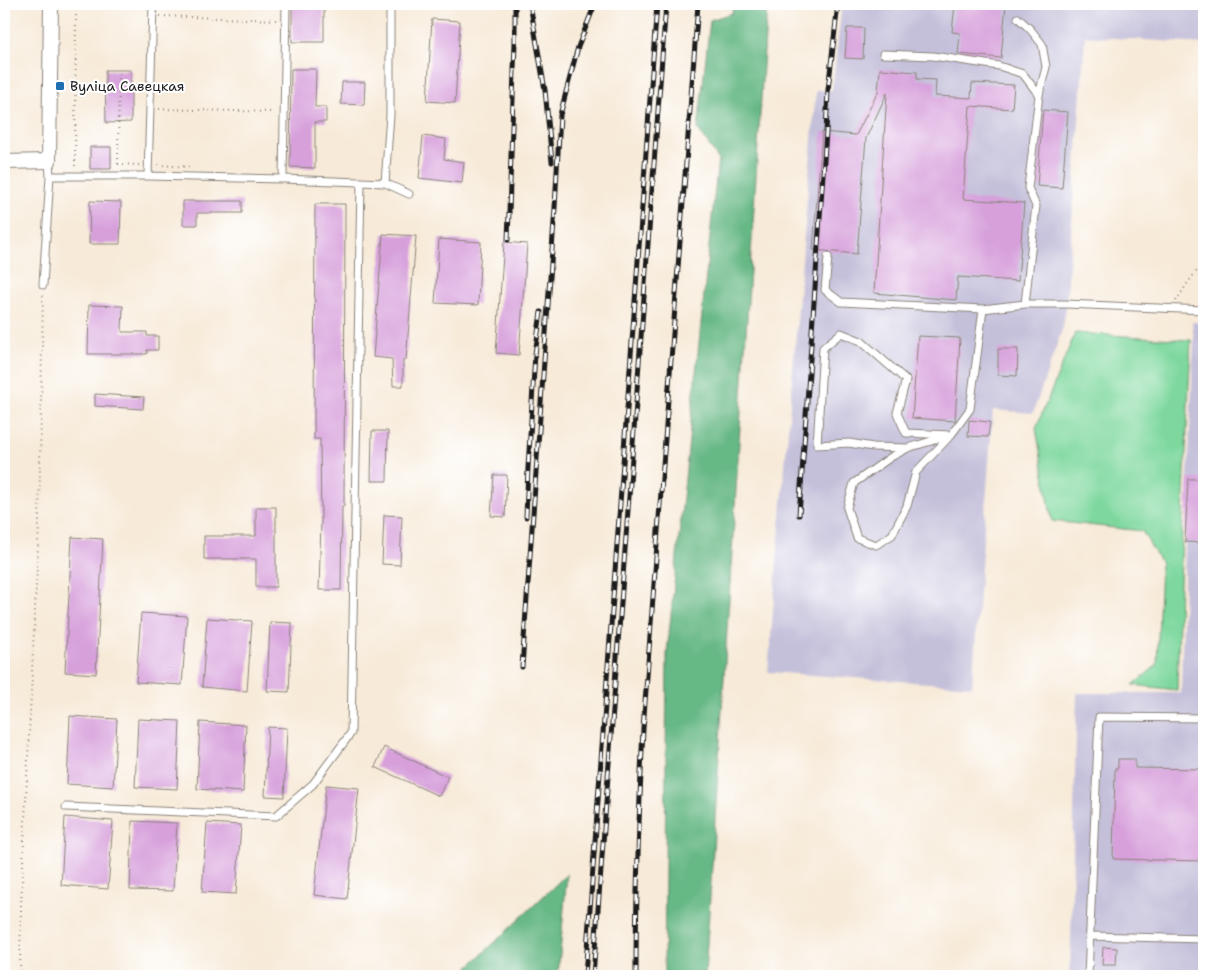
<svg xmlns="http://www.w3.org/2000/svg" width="1208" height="980" font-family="'Shantell Sans',sans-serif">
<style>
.industrial{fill:#c5c0da}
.green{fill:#7ed89e;stroke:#4d7a5d}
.forest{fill:#66b885;stroke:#416a50}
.building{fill:#d7a0db}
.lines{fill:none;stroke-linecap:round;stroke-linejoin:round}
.lane-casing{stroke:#8a837a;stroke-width:9}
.street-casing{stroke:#8a837a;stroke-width:16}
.path{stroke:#8a837a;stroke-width:2;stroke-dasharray:1 4;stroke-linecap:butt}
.lane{stroke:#fff;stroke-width:7}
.street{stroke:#fff;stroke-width:14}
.rail-casing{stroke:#1c1c1c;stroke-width:5}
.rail{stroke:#fff;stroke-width:3;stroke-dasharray:9;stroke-linecap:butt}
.poi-dot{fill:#1f6fb2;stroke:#fff;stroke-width:2}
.labels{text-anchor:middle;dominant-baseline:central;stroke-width:4;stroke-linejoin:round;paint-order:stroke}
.poi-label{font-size:14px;fill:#1c1c1c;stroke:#fff;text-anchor:start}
</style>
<rect width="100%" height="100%" fill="#fff"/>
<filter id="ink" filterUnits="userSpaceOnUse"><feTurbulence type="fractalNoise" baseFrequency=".02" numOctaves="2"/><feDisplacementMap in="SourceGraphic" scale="10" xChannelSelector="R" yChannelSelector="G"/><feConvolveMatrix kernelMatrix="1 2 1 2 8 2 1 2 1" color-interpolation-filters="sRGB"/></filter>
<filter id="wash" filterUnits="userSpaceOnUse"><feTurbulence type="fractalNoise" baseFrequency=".0096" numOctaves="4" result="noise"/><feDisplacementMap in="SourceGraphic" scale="20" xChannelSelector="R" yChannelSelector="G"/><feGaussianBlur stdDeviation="1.12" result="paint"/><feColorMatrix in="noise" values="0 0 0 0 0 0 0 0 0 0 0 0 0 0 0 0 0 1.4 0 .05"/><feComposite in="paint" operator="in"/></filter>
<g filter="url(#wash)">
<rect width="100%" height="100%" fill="#f7ead8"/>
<path class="industrial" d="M842,4H1204V44L1085,36L1066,308L1063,327L1033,413L993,410L972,686L768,672L816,90L832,91Z
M1192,322L1204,323V976H1070L1077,693H1181L1185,542L1194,340Z"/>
<path class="green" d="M1075,333L1191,340L1180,583L1177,690L1133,685L1157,665L1161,563L1142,531L1052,521L1036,428Z"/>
<path class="forest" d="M733,4H767L705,976H664L667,653L718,159L698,129L710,20L732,13Z
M567,874L558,976H459Z"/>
<g id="blocks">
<path class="building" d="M292,4H324V42H292Z
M955,4H1006L1001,58L958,54L960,33L952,32Z
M432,19L460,21L455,103L427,101Z
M847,28H864L863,59L845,58Z
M291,69H316L315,107H326V122H315V168L290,167Z
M880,69L917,72V79L936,80L935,96L971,98L972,83L1014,85L1012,109L970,106L963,199L1024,203L1018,281L958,277L956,300L874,293L887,93L866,138L857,254L813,250L822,132L856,135L878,92Z
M105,70H131V122L106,123Z
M342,82H365L364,105L341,104Z
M1043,110L1068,112L1062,188L1037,186Z
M423,136L446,139L444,159L464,162L462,183L419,178Z
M90,147H111V169H90Z
M90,201L121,202L120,244H89Z
M183,201H242V213H197V225H183Z
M315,204H345L344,506H342L341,590H319L321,521L320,439H314Z
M383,234L416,236L406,360H403V386H393L392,359L373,357Z
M439,239L481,242L478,305L435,303Z
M504,242L527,244L519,355L496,353Z
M89,305L123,306L122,332H147V336H158V350H147V354H88Z
M918,336L960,338L955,421L912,418Z
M998,349H1018L1017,376L998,375Z
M95,394L144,397L143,409L95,406Z
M969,420L990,422L988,437L968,436Z
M372,431H388L387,481H371Z
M494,475H507L505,517L491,516Z
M1188,479H1204V543L1185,542Z
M256,507H276V587H256V559H204V536H256Z
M384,515L402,516L400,565L382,564Z
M72,537L103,539L96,674L65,672Z
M141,613L187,616L182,685L136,682Z
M207,618L252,621L247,691L202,687Z
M270,622L292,623L289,692L267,691Z
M70,716L117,719L113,787L67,784Z
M138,719L180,721L177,789L135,787Z
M200,722L246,725L243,792L197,789Z
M268,727L287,728L284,797L265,796Z
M384,747L448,777L439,796L375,767Z
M1118,759H1135V768L1204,769V861L1113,859L1115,768H1118Z
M326,785L359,788L347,899L314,895Z
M65,817L113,821L108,889L61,885Z
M132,821L177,823L173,891L130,890Z
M207,823L241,825L236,894L202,892Z
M1103,947L1117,948L1116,965H1102Z"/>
</g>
</g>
<g filter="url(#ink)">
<use href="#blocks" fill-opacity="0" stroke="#8a837a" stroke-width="1"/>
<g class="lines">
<g class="lane-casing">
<path id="lane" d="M1018,18L1030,29L1042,44L1046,67L1039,95L1028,188L1036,206L1025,304H1066L1204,310
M883,54L933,56L999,66L1023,74L1039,95
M50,176H148L283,179L385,183L409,194
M148,176L153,4
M283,179L286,4
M385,183L390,115V4
M828,257L825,290L841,302L983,309L1025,304
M43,285L50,176L49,161
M908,448L873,447L849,443L817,445L823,348L841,333L861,341L906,380L897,413L906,433L951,435L916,472L907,506L892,535L876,545L857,538L847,508L854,483L891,457L908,448L951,435L970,409L983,309
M66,807L276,816L313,784L351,733L361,182
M1090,936L1204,939
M1088,976L1099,717L1204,718"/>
</g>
<g class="street-casing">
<path id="street" d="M4,162L49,161L51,4"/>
</g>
<path class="path" d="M160,16L278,20
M159,109L274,112
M118,164L141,165
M118,164L119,71
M158,165L191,167
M75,166L76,4
M1176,301L1189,281L1204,262
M20,976L21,906L39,523L43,294"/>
<use href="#lane" class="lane"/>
<use href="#street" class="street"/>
<g class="rail-casing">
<path id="rail" d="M530,4L545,90L552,162
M508,240L515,42V4
M799,515L826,132L828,90L838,4
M526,517L528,468L535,354L541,312
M522,667L555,208L560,115L578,47L595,4
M585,976L657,4
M593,976L666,4
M636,976C636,894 639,812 643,729L698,4"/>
</g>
<use href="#rail" class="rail"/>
</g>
</g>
<rect class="poi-dot" x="55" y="81" width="10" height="10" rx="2.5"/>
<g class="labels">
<g class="poi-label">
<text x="70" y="86">Вуліца Савецкая</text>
</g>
</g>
<rect width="1208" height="980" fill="none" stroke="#fff" stroke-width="20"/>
</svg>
